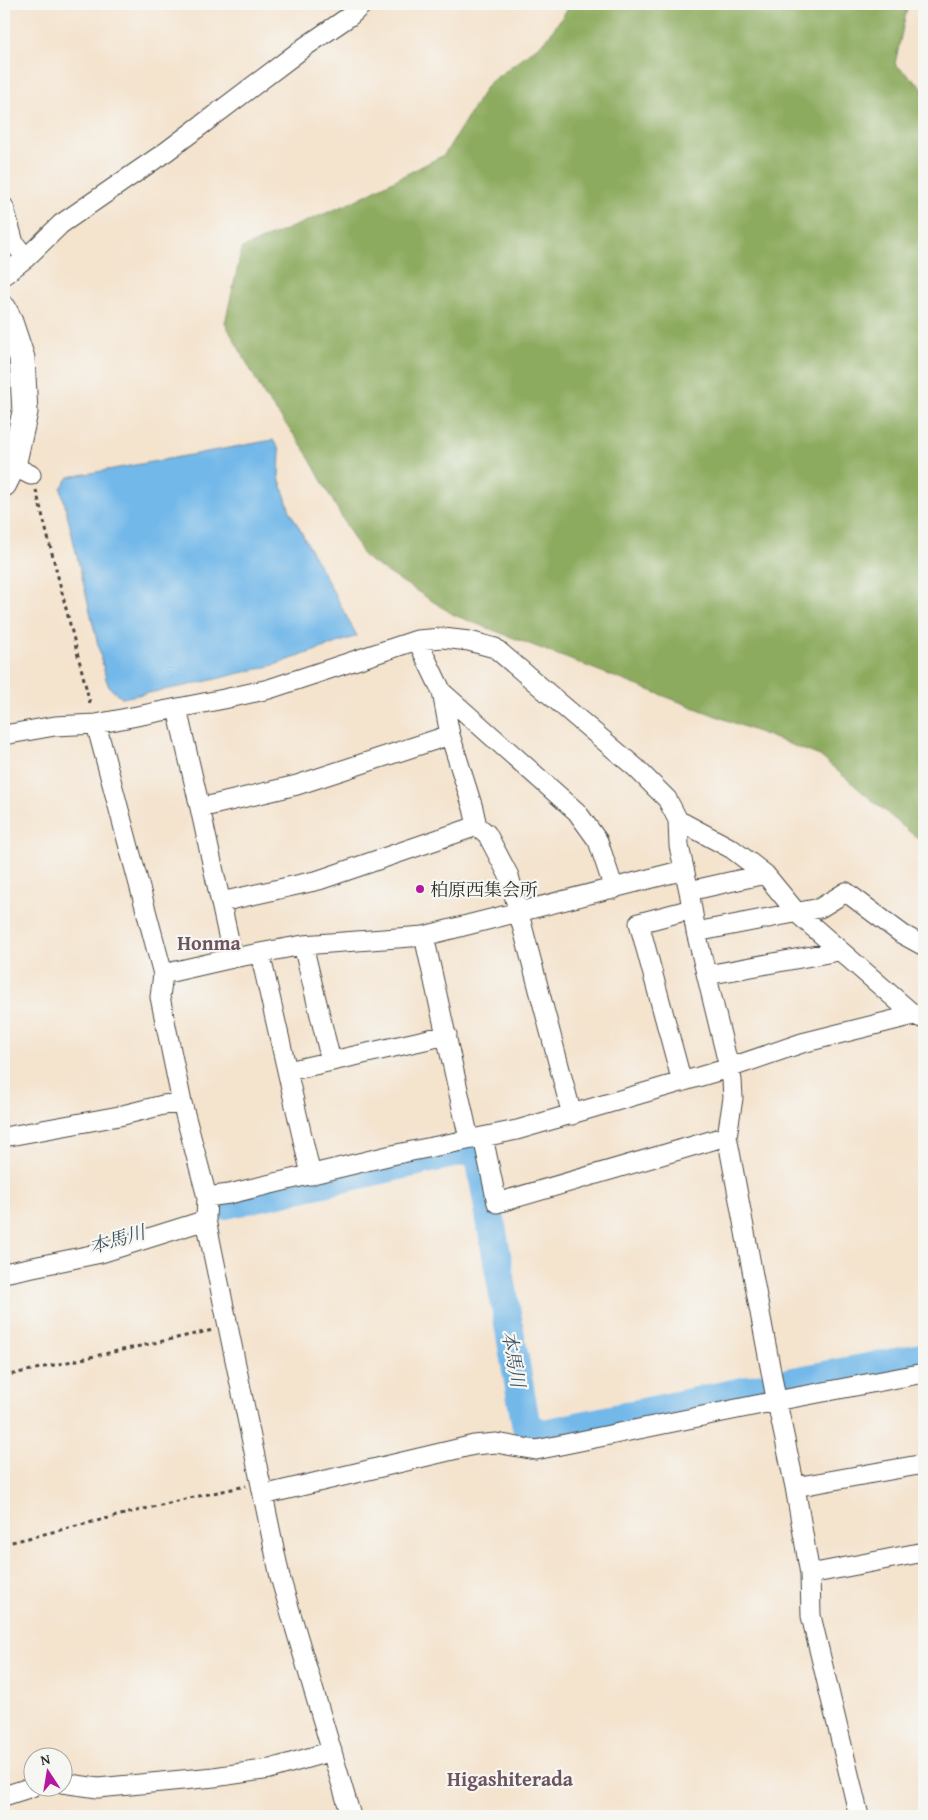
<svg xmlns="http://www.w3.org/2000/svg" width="928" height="1820" font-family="'Gentium Book Plus','Noto Serif JP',serif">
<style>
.forest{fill:#8dab5e;stroke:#5c6b44}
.water{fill:#72b8e9;stroke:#4e728a}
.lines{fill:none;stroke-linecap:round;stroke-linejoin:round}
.river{stroke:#72b8e9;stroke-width:29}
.minor-casing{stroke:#494743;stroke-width:21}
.major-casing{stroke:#494743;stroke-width:27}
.path{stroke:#494743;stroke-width:3;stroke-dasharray:4 4;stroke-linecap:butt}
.minor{stroke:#fff;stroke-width:19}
.major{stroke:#fff;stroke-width:25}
.poi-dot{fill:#b5179e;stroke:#f6f6f2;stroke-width:2}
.labels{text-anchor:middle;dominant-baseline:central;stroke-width:4.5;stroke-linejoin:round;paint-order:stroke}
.poi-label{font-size:18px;fill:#2b2b2b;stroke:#f6f6f2;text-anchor:start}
.water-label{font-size:19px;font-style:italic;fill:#405564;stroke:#f6f6f2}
.quarter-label{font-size:20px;font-weight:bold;fill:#6e545e;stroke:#f6f6f2}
</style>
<rect width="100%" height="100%" fill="#f6f6f2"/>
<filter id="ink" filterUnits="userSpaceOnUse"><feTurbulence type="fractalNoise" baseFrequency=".02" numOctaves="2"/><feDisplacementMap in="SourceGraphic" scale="10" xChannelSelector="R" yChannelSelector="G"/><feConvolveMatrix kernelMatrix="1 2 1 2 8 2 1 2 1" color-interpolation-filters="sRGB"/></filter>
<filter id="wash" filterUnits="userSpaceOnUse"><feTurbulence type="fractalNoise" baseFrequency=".0096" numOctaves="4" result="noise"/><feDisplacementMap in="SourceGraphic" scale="20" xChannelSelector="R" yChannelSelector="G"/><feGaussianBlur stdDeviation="1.12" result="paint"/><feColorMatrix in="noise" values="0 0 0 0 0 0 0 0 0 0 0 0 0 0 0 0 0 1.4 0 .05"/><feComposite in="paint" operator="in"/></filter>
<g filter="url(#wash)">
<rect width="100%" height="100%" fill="#f4e3cd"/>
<path class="forest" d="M571,4H908L895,64L924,89V844L820,756L454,615L364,557L303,447L266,398L225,323L242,248L348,204L444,155L488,84L546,40Z"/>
<path class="water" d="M273,440L280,451L279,477L290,511L357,636L274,665L195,684L122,698L109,687L106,679L61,488L69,477Z"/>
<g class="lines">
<path class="river" d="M223,1205L478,1148L526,1425L542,1434L764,1387L924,1357"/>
</g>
</g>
<g filter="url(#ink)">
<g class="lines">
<g class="minor-casing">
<path id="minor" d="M4,207L14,243L26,258
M4,275L26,258L61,224L167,151L306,46L350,16L363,4
M13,466L31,475
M417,640L442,692L450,735L473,808L477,826L487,834L509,876L572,1115
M442,692L577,812L598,841L614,889
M177,709L200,808L233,958
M96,724L163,974L160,997L182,1103L207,1197L206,1220L280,1577L351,1816
M4,735L55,726L96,724L224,699L269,689L417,640L443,638L469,641L495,648L636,768L667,799L678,820L679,846L689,891L696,932L732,1080L733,1098L727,1136L775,1393L795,1487L810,1574L811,1616L859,1816
M200,808L297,785L450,735
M678,820L732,849L765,874L797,913L914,1015
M689,891L765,874
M221,902L319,880L477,826
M696,932L820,908L846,892L902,934L924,946
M424,936L469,1139
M303,945L331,1061
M260,953L311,1175
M163,974L233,958L303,945L424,936L684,870
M707,975L839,951
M288,1071L447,1035
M682,1082L639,923L692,909
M4,1137L119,1116L163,1105L182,1103
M483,1137L497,1203L727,1136
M207,1197L229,1194L392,1155L517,1130L729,1068L802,1043L914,1015L924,1019
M4,1273L101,1253L206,1220
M795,1487L924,1464
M263,1495L474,1445L496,1443L536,1450L776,1401L924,1373
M810,1574L924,1552
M62,1783L98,1788L214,1777L270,1769L332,1751
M4,1796L32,1787"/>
</g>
<g class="major-casing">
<path id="major" d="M4,309L10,322L22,358L25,412L13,466L4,484"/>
</g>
<path class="path" d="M36,490L91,707
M4,1376L213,1330
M4,1544L185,1499L246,1486"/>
<use href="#minor" class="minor"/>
<use href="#major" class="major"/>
</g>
</g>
<circle class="poi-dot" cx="420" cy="889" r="5"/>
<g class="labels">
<g class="poi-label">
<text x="430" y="889">柏原西集会所</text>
</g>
<g class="water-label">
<text transform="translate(117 1239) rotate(-16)">本馬川</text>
<text transform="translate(514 1359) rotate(80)">本馬川</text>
</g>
<g class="quarter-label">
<text x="209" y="942">Honma</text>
<text x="510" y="1778">Higashiterada</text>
</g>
</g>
<rect width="928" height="1820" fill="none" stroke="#f6f6f2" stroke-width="20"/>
<g transform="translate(48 1772) rotate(348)"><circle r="24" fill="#f6f6f2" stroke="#a5a5a2"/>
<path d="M0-4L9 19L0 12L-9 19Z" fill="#b5179e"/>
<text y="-8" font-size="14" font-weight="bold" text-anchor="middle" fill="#2b2b2b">N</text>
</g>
</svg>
